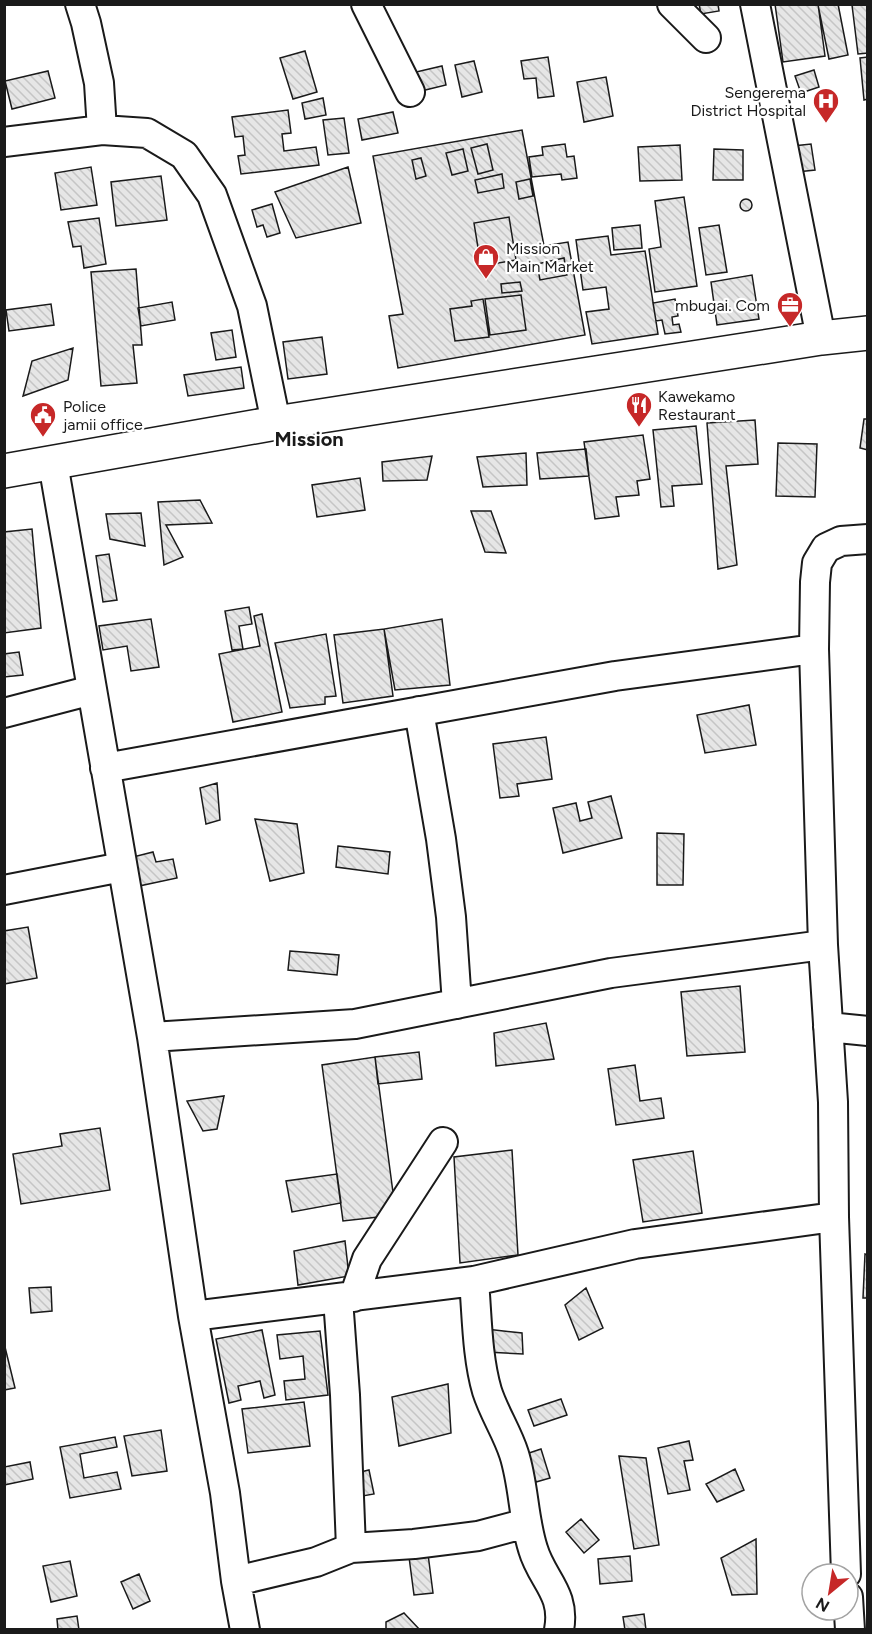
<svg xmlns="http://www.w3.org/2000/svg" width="872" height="1634" font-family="Figtree,sans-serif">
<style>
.building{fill:url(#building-back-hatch);stroke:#1a1a1a;stroke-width:1.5}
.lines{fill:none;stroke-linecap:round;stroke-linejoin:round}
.minor-casing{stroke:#1a1a1a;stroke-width:32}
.major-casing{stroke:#1a1a1a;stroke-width:36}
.minor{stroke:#fff;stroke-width:28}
.major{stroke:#fff;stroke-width:33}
.labels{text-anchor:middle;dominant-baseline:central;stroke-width:4.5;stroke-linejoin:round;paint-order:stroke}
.poi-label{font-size:16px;fill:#1a1a1a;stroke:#fff;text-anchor:start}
.quarter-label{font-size:20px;font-weight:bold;fill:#1a1a1a;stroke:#fff}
</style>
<defs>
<pattern id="building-back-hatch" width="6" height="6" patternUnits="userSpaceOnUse" patternTransform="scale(1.5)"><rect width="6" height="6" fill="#e6e6e6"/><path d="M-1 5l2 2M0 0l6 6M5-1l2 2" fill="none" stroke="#c5c5c5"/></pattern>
</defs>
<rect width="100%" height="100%" fill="#fff"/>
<path class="building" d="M699,4H718L719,11L701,14Z
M775,4H818L825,56L783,62Z
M838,4L848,55L829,59L818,5Z
M868,4V53L858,54L852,5Z
M305,51L317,92L293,99L280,58Z
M548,57L554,96L538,98L536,78L524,79L521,61Z
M868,57V99L864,100L860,58Z
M474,61L482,92L462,97L455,65Z
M442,66L446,85L421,91L416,72Z
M814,70L819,87L801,93L795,76Z
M48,71L55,98L12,109L5,81Z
M606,77L613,116L584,122L577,82Z
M323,98L326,115L305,119L302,103Z
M288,110L291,133L282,134L284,151L316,147L319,165L241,174L238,156L245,155L243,136L235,137L232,117Z
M393,112L398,133L362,140L358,119Z
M344,118L349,153L328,155L323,120Z
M522,130L544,246L568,242L585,335L398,368L389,316L403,314L373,156Z
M487,144L493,170L478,174L471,148Z
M565,144L567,157L574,156L577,178L562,180L561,174L532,177L529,157L543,155L542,147Z
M811,144L815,170L797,172L793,146Z
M680,145L682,180L640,181L638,147Z
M463,149L468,171L452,175L446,153Z
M714,149L743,150V180H713Z
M421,158L426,176L416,179L412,160Z
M91,167L97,205L61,210L55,173Z
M348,167L361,223L296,238L275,192Z
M502,174L504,188L478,193L475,180Z
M161,176L167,220L116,226L111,182Z
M530,179L533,196L519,199L516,182Z
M684,197L697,286L655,292L649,249L661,247L655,201Z
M740 205a6 6 0 1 1 12 0a6 6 0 1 1-12 0Z
M272,204L280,233L267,237L263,225L257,227L252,210Z
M509,217L516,260L481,266L474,223Z
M99,218L106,264L84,268L81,246L73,247L68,222Z
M640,225L642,248L614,250L612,228Z
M719,225L727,272L706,275L699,228Z
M608,236L611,255L645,251L658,334L592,344L586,312L609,309L606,287L583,290L576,240Z
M564,258L567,275L540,280L537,264Z
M136,269L142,345H133L137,383L101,386L91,272Z
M752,275L759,319L717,325L711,282Z
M520,282L522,291L502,293L501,284Z
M521,295L526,330L490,335L485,299Z
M483,299L489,337L455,341L450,309L472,306L471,301Z
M675,299L678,316L672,317L673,325L679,324L681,332L665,334L662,320L656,321L653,303Z
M172,302L175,320L141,326L138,308Z
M51,304L54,325L9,331L6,310Z
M232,330L236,357L216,360L211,333Z
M322,337L327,374L288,379L283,342Z
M73,348L68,380L23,396L32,361Z
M241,367L244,388L188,396L184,375Z
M864,419H868V450L860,448Z
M755,420L758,464L726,466L737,565L718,569L707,423Z
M696,426L702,484L672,486L674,506L661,507L653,430Z
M643,435L650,479L637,481L639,495L616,497L619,516L595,519L584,442Z
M778,443L817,444L815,497L776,496Z
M586,449L589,476L540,479L537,453Z
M526,453L527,485L483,487L477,457Z
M432,456L427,480L383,481L382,462Z
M360,478L365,510L317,517L312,485Z
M200,500L212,523L166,525L183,557L164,565L158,502Z
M471,511H491L506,553L485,552Z
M141,513L145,546L110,539L106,514Z
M32,529L41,628L4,633V532Z
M109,554L117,600L103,602L96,556Z
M249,607L252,624L239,626L243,649L232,650L225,611Z
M262,614L282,712L233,722L219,654L260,646L254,616Z
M151,619L159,667L131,671L127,646L103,650L99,626Z
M442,619L450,685L395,690L384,629Z
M384,629L393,696L343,703L334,635Z
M326,634L336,696L325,697V704L290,708L275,643Z
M19,652L23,675L4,677V654Z
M749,705L756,745L705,753L697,715Z
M546,737L552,779L517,784L519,796L500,798L493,744Z
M217,783L220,820L206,824L200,788Z
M611,796L622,838L563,853L553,808L576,803L580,821L592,818L588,802Z
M255,819L297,824L304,873L270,881Z
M657,833L684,834L683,885H657Z
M338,846L390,852L388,874L336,867Z
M153,852L156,862L173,859L177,878L139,886L133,857Z
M28,927L37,978L4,984V931Z
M290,951L339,955L337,975L288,970Z
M740,986L745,1052L687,1056L681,992Z
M546,1023L554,1059L496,1066L494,1033Z
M419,1052L422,1079L378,1084L375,1057Z
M375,1057L396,1215L343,1221L322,1065Z
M635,1065L640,1101L661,1098L664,1118L616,1125L608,1069Z
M224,1096L217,1129L203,1131L187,1101Z
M100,1128L110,1190L21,1204L13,1154L62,1146L60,1134Z
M512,1150L518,1255L460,1263L454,1157Z
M693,1151L702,1213L643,1222L633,1160Z
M337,1174L341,1203L292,1212L286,1181Z
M345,1241L349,1276L298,1285L294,1251Z
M865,1254L868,1255V1298H863Z
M51,1287L52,1311L31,1313L29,1288Z
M586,1288L603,1328L579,1340L565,1305Z
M486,1329L522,1333L523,1354L486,1352Z
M262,1330L275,1395L264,1398L260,1381L238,1386L241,1400L229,1403L216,1339Z
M320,1331L328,1395L286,1400L284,1381L305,1379L303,1356L280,1359L277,1335Z
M4,1343L15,1388L4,1390Z
M448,1384L451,1433L399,1446L392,1397Z
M561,1399L567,1415L534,1426L528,1410Z
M304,1402L310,1446L248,1453L242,1409Z
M161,1430L167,1471L132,1476L124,1436Z
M115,1437L117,1447L80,1454L84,1478L117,1472L121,1489L70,1498L60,1447Z
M689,1441L693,1460L684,1461L690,1490L668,1494L658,1448Z
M541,1449L550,1478L536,1482L526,1454Z
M619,1456L646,1458L659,1545L634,1549Z
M30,1462L33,1479L4,1485V1467Z
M735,1469L744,1490L717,1502L706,1484Z
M369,1470L374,1494L357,1497L352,1474Z
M581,1519L599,1540L584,1553L566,1532Z
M756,1539L757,1594L732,1595L721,1558Z
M428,1554L433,1593L414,1595L409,1557Z
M630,1556L632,1581L600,1584L598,1559Z
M70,1561L77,1596L51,1602L43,1566Z
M139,1574L150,1601L133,1609L121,1582Z
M404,1613L420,1630H386V1622Z
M644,1614L646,1630H625L623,1617Z
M77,1616L79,1630H58L57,1619Z"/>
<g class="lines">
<g class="minor-casing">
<path id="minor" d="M80,4L86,23L99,83L102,130
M366,4L410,92
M672,4L706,38
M755,4L821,338
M4,142L102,130L147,133L184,155L212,195L252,306L276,423
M53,463L152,1037L193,1316L225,1493L236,1581L245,1630
M419,711L441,839L451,917L457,1004
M4,713L92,690
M105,768L615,676L814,649
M4,890L122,867
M828,1027L868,1031
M152,1037L355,1024L611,973L823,945
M474,1281C477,1316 477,1357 487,1391C494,1413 507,1432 514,1454C524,1485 523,1518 533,1549C542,1580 566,1593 559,1630
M354,1297L367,1259L443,1142
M193,1316L474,1281L635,1244L834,1217
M351,1548L414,1544L478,1536L527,1523
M846,1574L834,1217L833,1102L823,945L814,649L815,582L817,563L826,548L841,541L868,539
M236,1581L316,1562L351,1548L345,1395L338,1299
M848,1597L850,1630"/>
</g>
<g class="major-casing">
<path id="major" d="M4,471L276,423L821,338L868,333"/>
</g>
<use href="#minor" class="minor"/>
<use href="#major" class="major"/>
</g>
<defs>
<g id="hospital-pin" transform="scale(1.35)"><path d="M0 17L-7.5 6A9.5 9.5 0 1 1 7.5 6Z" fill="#c62828" stroke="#fff"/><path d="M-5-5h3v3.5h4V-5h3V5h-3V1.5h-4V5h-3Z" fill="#fff"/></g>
<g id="shop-pin" transform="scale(1.35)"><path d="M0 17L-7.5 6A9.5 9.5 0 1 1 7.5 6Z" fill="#c62828" stroke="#fff"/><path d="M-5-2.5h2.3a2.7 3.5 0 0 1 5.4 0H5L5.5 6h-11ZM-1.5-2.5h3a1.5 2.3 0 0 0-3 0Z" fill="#fff"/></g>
<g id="office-pin" transform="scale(1.35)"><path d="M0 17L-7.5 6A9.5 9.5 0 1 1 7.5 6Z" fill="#c62828" stroke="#fff"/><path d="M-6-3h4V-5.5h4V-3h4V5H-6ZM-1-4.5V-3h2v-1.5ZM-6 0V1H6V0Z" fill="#fff"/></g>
<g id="restaurant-pin" transform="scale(1.35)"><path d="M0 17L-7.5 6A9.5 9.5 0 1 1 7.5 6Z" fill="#c62828" stroke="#fff"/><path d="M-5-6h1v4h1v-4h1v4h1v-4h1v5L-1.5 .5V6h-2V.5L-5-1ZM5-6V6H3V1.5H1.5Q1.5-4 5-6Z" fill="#fff"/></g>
<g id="civic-pin" transform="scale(1.35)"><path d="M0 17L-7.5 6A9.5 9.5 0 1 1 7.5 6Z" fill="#c62828" stroke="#fff"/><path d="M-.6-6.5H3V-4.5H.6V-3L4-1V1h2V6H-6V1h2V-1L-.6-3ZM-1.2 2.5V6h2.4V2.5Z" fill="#fff"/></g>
</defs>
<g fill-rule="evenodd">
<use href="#hospital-pin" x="826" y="101"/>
<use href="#shop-pin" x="486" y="257"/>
<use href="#office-pin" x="790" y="305"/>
<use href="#restaurant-pin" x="639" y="405"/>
<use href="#civic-pin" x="43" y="415"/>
</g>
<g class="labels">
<g class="poi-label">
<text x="806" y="92" text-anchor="end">Sengerema<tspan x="806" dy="18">District Hospital</tspan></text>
<text x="506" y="248">Mission<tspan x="506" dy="18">Main Market</tspan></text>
<text x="770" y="305" text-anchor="end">mbugai. Com</text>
<text x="658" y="396">Kawekamo<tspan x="658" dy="18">Restaurant</tspan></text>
<text x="63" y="406">Police<tspan x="63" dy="18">jamii office</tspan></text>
</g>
<g class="quarter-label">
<text x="309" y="439">Mission</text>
</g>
</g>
<rect width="872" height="1634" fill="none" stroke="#1a1a1a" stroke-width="12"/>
<g transform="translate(830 1592) rotate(210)"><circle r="28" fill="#ffffff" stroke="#a3a3a3" stroke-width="1.5"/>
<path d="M0-4.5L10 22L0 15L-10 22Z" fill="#c62828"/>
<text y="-9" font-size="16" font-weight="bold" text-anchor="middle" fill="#1a1a1a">N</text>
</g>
</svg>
